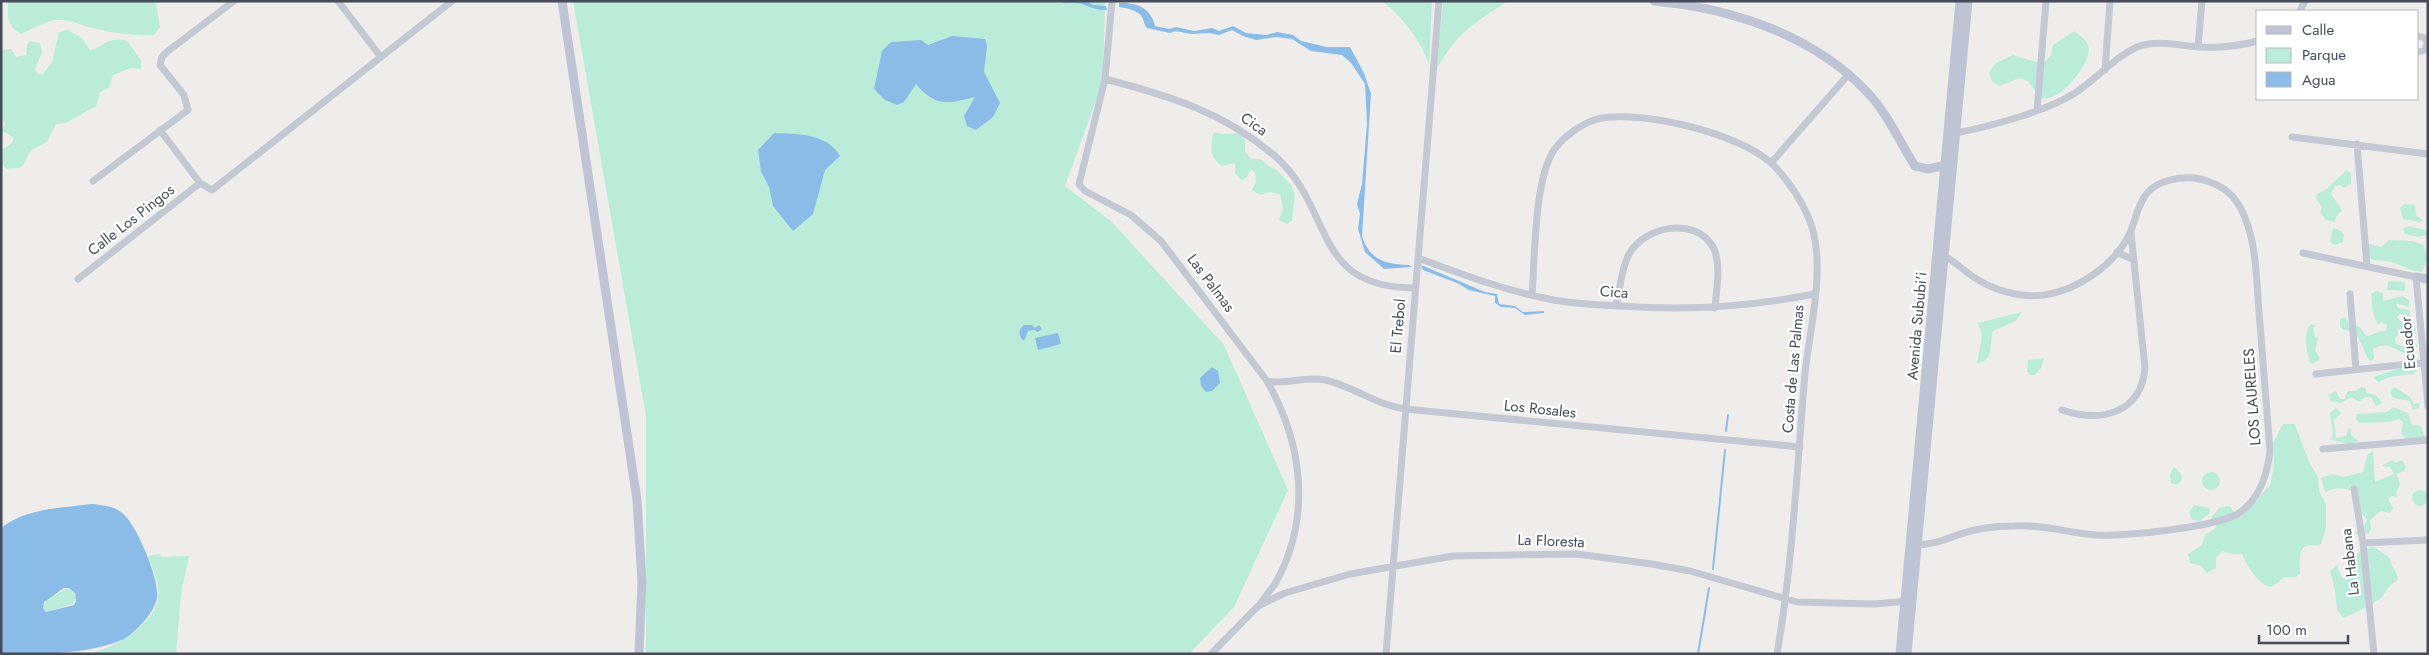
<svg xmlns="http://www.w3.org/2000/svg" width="2429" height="655" font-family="Jost,sans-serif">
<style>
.green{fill:#bbecda}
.water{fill:#8abce7;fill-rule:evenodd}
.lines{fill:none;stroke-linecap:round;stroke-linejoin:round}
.stream{stroke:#8abce7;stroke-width:2}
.street{stroke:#c3c8d3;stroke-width:7}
.secondary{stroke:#bfc4d5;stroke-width:9}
.labels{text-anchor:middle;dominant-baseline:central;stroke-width:4.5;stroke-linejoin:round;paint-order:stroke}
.street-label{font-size:15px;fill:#454b59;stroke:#fff}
</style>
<rect width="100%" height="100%" fill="#efedec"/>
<path class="green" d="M8,1H156L160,27L154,35C133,36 114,33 93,28C80,25 70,19 56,20C47,20 31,30 21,34C6,26 8,16 8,1Z
M573,1H1105L1103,81L1065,186L1112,222L1224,345L1288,490L1234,607L1189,654H646V416Z
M1382,1H1432L1429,64C1419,38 1404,19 1382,1Z
M1443,1L1506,2C1472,25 1459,31 1437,68Z
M68,30L82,38L90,50C102,49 107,35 127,41L141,60V69L131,68L113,75L109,88L100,92L96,106L66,123L56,124L47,142L30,151L24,164L20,168L7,169L1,163V150L12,143L14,138L5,132L1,135V128L5,126V122L1,119V50L11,49L16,57L26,55L27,45L30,41L40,43L42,52L35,70L38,74H43L52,62L59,32Z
M2074,31C2079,35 2085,38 2088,45C2094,59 2066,93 2052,97C2048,99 2044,98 2040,98L2028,81L2019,78L2000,86L1992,81L1989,72L1996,63L2013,55L2043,64L2051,55L2053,45Z
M1214,132L1224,134L1239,133L1245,140V151L1251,159H1261L1268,166L1277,170L1291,185L1295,195L1292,221L1287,224L1279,220L1283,208L1280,194L1270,192L1260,195L1252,190L1256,182L1255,172L1251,170L1246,178L1241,180L1235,173V163L1222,166C1209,157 1210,146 1214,132Z
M2347,170L2351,173V183L2344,188L2340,185L2335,186L2331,194L2342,210L2336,217L2335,222L2326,220L2320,212L2322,207L2316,199L2317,194L2325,190Z
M2404,204L2415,205L2416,215L2424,221L2419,222L2403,219L2400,208Z
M2408,226L2425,230L2428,235L2418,237L2405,234L2403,228Z
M2333,228L2341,231L2344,235L2343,242L2334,245L2330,241Z
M2389,240L2413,241L2424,245L2427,259L2422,272C2411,271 2405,267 2395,263C2385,259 2375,263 2366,256L2368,244L2382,247Z
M2388,281L2405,282V291L2387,290Z
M2376,291L2383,293V301L2402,296L2409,300V307L2396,303L2398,308L2410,310V316L2406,318L2404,315L2400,314L2397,317L2400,321L2412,322L2416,329L2415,334L2398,335L2395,338L2396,344L2403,346L2409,343V337L2412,338L2418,346L2408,355C2395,350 2389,340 2373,349L2374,359L2370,361C2363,353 2362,339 2354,333L2355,325L2360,327L2366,336C2373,336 2378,330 2386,331L2387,325L2381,322L2378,325L2373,313L2371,294Z
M2022,312L2016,321L1993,331C1989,342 1995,362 1977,363L1982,336L1978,323Z
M2345,317L2351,328L2349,331L2344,330L2340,327V319Z
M2311,324L2316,326L2313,328L2315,337L2318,338L2315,350L2320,359L2312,364L2310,363C2307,352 2302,333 2311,324Z
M2044,358L2041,368L2035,375H2030L2027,371L2028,360Z
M2408,367L2417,371L2413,374L2390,377L2378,382L2373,377L2400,368Z
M2361,387L2366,388V393L2376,395L2382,403L2376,406L2371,397H2365L2359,402L2352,397L2341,403L2331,401L2328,395L2336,391L2340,399H2344L2348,391H2355Z
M2395,387L2410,397L2414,404L2419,403V408L2413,410L2410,401L2393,398L2390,392Z
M2393,407L2408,413L2412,425L2421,426L2425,438C2416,440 2406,442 2401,433L2403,422L2399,419L2390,422L2359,423L2356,418L2357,414L2387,412Z
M2336,408L2341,413L2334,420L2336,438L2346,436L2349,428L2351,429V435L2358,441L2351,444L2331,440L2333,433L2330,413Z
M2283,424H2295L2309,462L2318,477L2319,491L2326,504V528L2321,544C2316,546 2314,545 2309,545C2297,546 2300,565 2300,574L2296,577H2285C2280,579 2278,584 2273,586C2262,591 2245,563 2242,554H2232L2222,551L2216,558V568L2207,573L2201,566L2190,563L2188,554L2202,545L2205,535L2217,527L2211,518L2220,507L2230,506L2233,511L2241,517L2270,485L2274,465L2273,443Z
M2373,451L2375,482L2394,474L2390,467L2381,466L2392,460L2396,463L2402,460L2406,467L2404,471L2397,474L2400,484L2396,493L2397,497L2392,496L2388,499L2393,508L2390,513L2381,511L2370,520L2371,529L2369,533L2359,536L2355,533L2358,529H2363L2367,520L2360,511L2352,490L2337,488L2325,492L2321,478L2333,474L2343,477L2363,472L2368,454Z
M2173,467L2177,469L2182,476L2181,481L2177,485L2171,483L2170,475Z
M2202 481a9 9 0 1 1 18 0a9 9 0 1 1-18 0Z
M2412 498a8 8 0 1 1 16 0a8 8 0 1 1-16 0Z
M2194,505L2210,508V513L2200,521L2192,520L2189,512Z
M2374,547L2390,558C2390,567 2398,571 2398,580C2389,586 2387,589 2382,597C2379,601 2348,617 2343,618L2337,610L2335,590L2330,571L2337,565L2342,578L2347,580C2362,569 2345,549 2374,547Z
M160,554L161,557L189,556L181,593L176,654H91C114,647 155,625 158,598C160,584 152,568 148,556Z
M68,588C75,591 77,599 73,604L46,612L43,607L47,599Z"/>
<path class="water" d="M1060,1H1087L1093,5L1106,6L1107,10C1091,10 1087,4 1076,3C1069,2 1066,5 1060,1Z
M1119,3C1135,2 1151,7 1155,26L1169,29L1176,27L1194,31L1212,28L1219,31L1233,26L1246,33L1266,35L1277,32L1293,35L1301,41L1327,47H1350L1364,73L1371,94L1362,236C1370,261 1386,264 1409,265L1412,267L1384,269L1365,252L1358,229L1360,214L1357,204L1362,184L1367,123L1365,84L1351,63L1342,55L1311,51L1292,39L1276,37L1256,40L1243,36L1232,30L1219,35L1209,33L1191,34L1176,31L1170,33L1147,28C1144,25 1144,20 1142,17C1138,10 1126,8 1119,7Z
M952,36L985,39L987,46L984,72L1000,103L993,117L976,130L967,126L964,116L975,97C948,104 935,107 916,84L904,102L897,105L885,100L874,89L882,51L891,42L921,40L928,45Z
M774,133C797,134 827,133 840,156L825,170L813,214L793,231L773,206L769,187L761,171L758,150Z
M1421,265L1485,292L1497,294L1499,304L1515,306L1523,312L1544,311V313L1525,315L1515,308L1501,307L1495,303V296L1469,290L1457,283L1423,270Z
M1024,325H1032L1035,328L1039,325L1042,329L1038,332L1034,330L1028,331L1024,341C1018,336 1018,329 1024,325Z
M1058,333L1061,344L1038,350L1035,338Z
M1212,367L1218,371L1220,383L1212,391L1206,392L1201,386L1200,378Z
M92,504C102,505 113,506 121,512C136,522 160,580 157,598C154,613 137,631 124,639C87,655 43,654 1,654V528C26,508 62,508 92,504ZM64,588H69L75,593L76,601L74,605L46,612L43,608L44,602Z"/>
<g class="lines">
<path class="stream" d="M1726,431L1728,415
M1713,569L1725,450
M1698,654L1709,588"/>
<path class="street" d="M338,1L380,56
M1112,1L1105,79L1079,184L1085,191L1131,215L1161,241L1267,381C1303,444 1312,518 1275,584C1270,591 1264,598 1259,606
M2300,11L2305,1
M2418,36L2425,38L2427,43L2425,50L2418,52
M2198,47L2202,1
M2105,70L2110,1
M1105,79C1170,96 1224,112 1276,157C1335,210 1311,288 1415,288
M2037,110L2046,1
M160,130L200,183L212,190L452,1
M1956,133C1991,126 2045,112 2075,93C2097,79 2113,58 2137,47C2157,39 2180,46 2201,47C2220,48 2239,46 2258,41
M2292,137L2428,154
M2357,144L2367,266
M1771,163L1848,75
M93,181L188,110L184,95L160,65L162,57L168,51L234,1
M2117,252L2134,260
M2303,253L2416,277L2428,406
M1418,258C1461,274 1503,290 1549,299C1572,304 1597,305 1621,306C1687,311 1749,307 1814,294
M78,279L200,183
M2350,294L2356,369
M1532,295C1535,258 1534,180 1554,150C1564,136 1581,124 1597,119C1640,109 1738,133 1771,163C1788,179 1805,205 1812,227C1825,271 1810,328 1805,373C1797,467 1793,561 1777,654
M1616,306C1620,290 1621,269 1629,254C1645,226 1695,216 1713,247C1722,264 1716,291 1715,308
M2316,374L2427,362
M1267,381C1286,385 1305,376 1325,380C1353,386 1376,405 1405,409L1800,447
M2062,410C2100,423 2141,414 2145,368L2131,233
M2323,449L2428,440
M2354,489L2363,543L2374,654
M2363,543L2428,540
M1917,545C1938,545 1955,534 1975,530C1988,527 2001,526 2013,526C2041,524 2069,533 2096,535C2122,537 2223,527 2242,511C2261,495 2267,475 2270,451C2266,404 2263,358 2259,311C2256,277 2257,238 2240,207C2230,189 2214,181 2194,178C2180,177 2159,180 2148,192C2138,203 2136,219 2130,233C2115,265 2078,290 2044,295C2019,298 1992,290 1972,276C1962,269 1952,259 1941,254
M1211,654L1258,606L1285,593L1350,574L1453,556L1577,554L1652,564L1690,571L1797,602L1874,604L1909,601
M1386,654L1439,1"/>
<path class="secondary" d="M562,1L637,500L642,582L639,654
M1654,1C1731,8 1814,35 1867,92C1888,114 1899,141 1915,166L1928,169L1950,164
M2416,277L2428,279
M1900,654L1960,1
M1907,654L1968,1"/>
</g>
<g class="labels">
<g class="street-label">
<text transform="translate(1254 124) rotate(35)">Cica</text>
<text transform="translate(131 220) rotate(-38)">Calle Los Pingos</text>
<text transform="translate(1211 283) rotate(53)">Las Palmas</text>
<text transform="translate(1614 292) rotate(4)">Cica</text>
<text transform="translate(1398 326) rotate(-85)">El Trebol</text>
<text transform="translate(1917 326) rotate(-85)">Avenida Sububi'i</text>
<text transform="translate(2408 343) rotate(-95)">Ecuador</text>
<text transform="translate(1793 369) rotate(-85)">Costa de Las Palmas</text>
<text transform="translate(2252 397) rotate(-94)">LOS LAURELES</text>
<text transform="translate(1540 409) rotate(6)">Los Rosales</text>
<text transform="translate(1551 541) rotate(2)">La Floresta</text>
<text transform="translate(2350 562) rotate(-97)">La Habana</text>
</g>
</g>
<rect width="2429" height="655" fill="none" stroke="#454b59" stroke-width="5"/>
<rect x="2256" y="10" width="162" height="90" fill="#ffffff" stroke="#b5b7bd"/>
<rect x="2266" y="26" width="25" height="8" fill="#bfc4d5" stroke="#b5b7bd"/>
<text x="2302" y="35" font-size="15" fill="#454b59">Calle</text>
<rect x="2266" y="48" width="25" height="15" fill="#bbecda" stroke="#b5b7bd"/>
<text x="2302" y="60" font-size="15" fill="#454b59">Parque</text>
<rect x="2266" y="72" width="25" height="15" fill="#8abce7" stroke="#b5b7bd"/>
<text x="2302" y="85" font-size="15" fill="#454b59">Agua</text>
<path d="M2259 635v8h89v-8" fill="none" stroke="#454b59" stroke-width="2.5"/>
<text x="2266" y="635" font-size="15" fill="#454b59" stroke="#ffffff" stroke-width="4" paint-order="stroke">100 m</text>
</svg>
